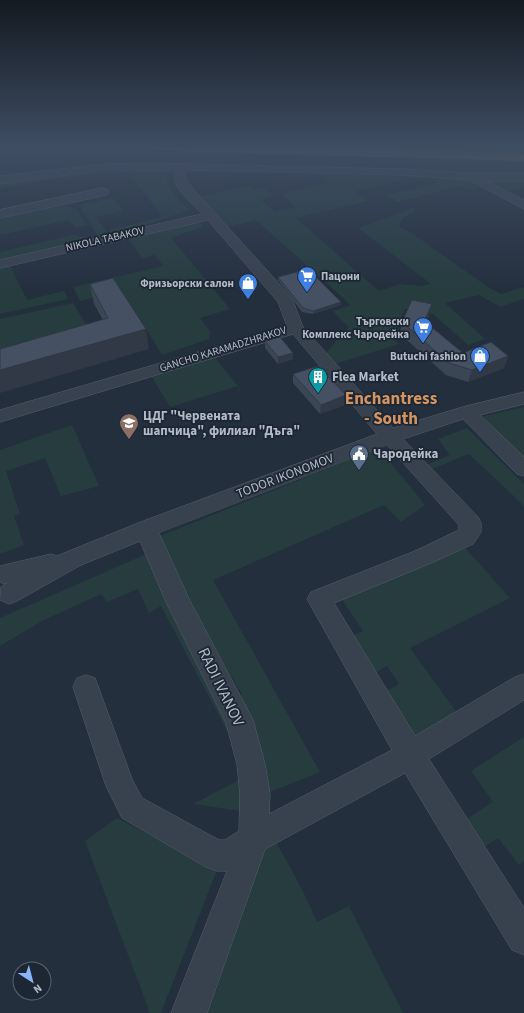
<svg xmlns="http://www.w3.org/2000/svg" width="524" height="1013" font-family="'Source Sans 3',sans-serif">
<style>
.green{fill:#263c3f;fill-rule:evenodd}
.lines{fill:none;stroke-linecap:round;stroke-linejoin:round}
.minor-casing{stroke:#565f6c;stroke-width:1}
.highway-casing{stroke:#434c59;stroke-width:1}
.minor{fill:#38414e;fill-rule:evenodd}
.highway{fill:#746855;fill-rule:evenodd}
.wall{fill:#3b4654}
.shaded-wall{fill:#303945}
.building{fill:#455162;stroke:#303945}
.labels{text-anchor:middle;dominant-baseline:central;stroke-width:3.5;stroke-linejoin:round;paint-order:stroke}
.far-street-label{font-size:11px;fill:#b4bcc9;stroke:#1d2633}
.far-poi-label{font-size:11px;font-weight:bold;fill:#b4bcc9;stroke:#1d2633;text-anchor:end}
.poi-label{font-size:13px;font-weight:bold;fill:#b4bcc9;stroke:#1d2633;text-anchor:start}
.street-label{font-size:13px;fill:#b4bcc9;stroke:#1d2633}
.near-street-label{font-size:16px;fill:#b4bcc9;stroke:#1d2633}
.district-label{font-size:17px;font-weight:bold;fill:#d59563;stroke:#1d2633}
</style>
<rect width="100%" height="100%" fill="#242f3e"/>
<path class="green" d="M400,157L524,160V175H472L425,171L410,161L401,159Z
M167,166C163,187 176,196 189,210L114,236L109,230L151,220L162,216L129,174L124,173L53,179L0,189V181L111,168Z
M333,172L424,175L355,191L368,201L296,218L379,291L400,284L421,286L431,284L358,228L414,208L415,211L402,219L399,226L413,234L488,287L501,294L524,287V299L500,307L479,295L445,303L485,339L468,345L433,314L405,309L392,338L399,344L335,364L326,353L348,327L333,311L351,305L256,220L226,228L195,198L248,185L253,189L263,187L274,196L261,200L276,212L295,207L281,194L330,182L319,174Z
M429,176L469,179L480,187L468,190L461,186L398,202L385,195L439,183Z
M524,178V187L506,192L482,179Z
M113,198L123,211L96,217L110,236L99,239L79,205Z
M56,203L76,209L87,225L76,228L68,220L0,235V216Z
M191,215L204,226L171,238L230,309L200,318L210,331L209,339L162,355L140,319L119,291L80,301L73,287L163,266L155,255L142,258L128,238Z
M73,235L93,239L0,261V252Z
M10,265L27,300L64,291L68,299L0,314V267Z
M73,303L96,341L0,369V319Z
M215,358L238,386L170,407L152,377Z
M524,407V471L472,419Z
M72,425L99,486L61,496L45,458L6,471L20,514L14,516L24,545L0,554V450Z
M467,428L524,484V506L469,454L427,471L423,466L450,455L438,439Z
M379,448L425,505L401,522L384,505L213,580L320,772L260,796L262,814L193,804L243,778L234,744L161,606L149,613L138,589L107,602L101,594L42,621L0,646V618L160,548L155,538ZM211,641L241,693L245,724L227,674Z
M460,542L510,598L410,648L457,713L413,737L384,693L399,684L387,666L375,673L351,637L363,631L341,598Z
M524,737V861L519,865L498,838L476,852L459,824L493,802L471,771Z
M117,818L217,870L161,1013H150L85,841Z
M274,838L303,891L317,922L349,906L403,1013H200L261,849Z"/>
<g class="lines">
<g class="minor-casing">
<path id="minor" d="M150,163L403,169L470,173H524V181H486L524,200V209L469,180L403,175L186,170L185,175L187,182L275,279L293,301L303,327L393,428L466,406L524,392V404L480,415L524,457V476L517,474L463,419L403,439L478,517L481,523V532L473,544L431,563L334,603L415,736L515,677L524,674V700L429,759L524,908V955L512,950L405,773L265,849L207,1013H171L227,871H217L206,867L122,818L106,786L73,687L77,678L86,675L95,678L132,779L142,798L219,840H225L239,831L240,794L237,764L226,723L167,604L140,541L81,565L17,601L9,604L0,600L1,587L9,582L4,584L0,582V566L51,554L57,556L138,523L377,434L293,334L0,422V410L287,326L278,302L208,220L0,268V260L202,214C192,203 169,186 175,170H105L0,184V176L105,164ZM387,445L459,525V530L415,551L311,592L307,599L392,750L269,814L270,794L265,764L253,720L189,599L159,533Z
M103,188L107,189L109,192L107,195L0,218V210Z"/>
</g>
<g class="highway-casing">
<path id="highway" d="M151,147H279L524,153V161L157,150L153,149Z"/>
</g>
<use href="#minor" class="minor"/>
<use href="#highway" class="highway"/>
</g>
<path class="wall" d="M278,277L341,305L313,314L302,312L278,280Z
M90,284L149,349L103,320L94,304Z
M429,316L426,323L463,353L508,356L504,368L468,382L446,375L400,334L402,322Z
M265,341L293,359L278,364L265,348Z
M293,374L346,395L345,405L320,414L293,383Z"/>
<path class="shaded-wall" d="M341,302V305L313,314V311Z
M432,304L429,316L422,333L424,321Z
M146,329L149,349L0,393V370Z
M293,353V359L278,364V357Z
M508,356L504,368L468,382L472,370Z
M346,395L345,405L320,414L321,405Z"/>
<path class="building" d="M308,269L341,302L313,311L303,308L278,277Z
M113,278L146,329L0,370V349L108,318L90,284Z
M412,300L432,304L424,321L463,353L491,342L508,356L472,370L449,363L402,322Z
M280,337L293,353L278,357L265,341Z
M318,366L346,395L321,405L293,374Z"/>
<linearGradient id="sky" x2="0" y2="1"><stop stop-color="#141a22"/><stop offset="0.51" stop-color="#3f4d63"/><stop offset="1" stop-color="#3f4d63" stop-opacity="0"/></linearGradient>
<rect width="524" height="289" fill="url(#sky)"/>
<defs>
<g id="supermarket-pin" transform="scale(1)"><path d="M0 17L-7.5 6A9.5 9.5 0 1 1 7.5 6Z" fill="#3f7fe0" stroke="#1d2633"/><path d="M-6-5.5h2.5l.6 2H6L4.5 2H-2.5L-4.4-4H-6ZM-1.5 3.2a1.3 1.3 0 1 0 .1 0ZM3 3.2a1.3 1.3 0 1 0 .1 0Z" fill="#fff"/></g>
<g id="shop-pin" transform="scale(1)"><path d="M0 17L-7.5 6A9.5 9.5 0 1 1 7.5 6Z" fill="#3f7fe0" stroke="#1d2633"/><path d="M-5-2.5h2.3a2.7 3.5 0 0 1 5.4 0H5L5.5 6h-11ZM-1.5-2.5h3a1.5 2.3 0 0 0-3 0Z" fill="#fff"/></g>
<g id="building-pin" transform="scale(1)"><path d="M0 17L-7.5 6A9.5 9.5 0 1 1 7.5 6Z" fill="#0f9aa8" stroke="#1d2633"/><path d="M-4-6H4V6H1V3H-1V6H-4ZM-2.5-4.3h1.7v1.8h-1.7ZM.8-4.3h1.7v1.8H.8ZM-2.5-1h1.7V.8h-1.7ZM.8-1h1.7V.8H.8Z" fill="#fff"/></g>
<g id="school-pin" transform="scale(1)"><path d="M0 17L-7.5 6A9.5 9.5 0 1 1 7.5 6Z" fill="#8d6e63" stroke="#1d2633"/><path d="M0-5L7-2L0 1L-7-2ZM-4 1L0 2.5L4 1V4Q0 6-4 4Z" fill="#fff"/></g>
<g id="civic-pin" transform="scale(1)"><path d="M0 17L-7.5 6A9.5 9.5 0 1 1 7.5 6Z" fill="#5c6f8a" stroke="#1d2633"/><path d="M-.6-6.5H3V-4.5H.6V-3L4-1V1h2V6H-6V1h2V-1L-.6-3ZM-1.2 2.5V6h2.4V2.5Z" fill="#fff"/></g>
</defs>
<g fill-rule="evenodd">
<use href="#supermarket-pin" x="307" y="276"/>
<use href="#shop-pin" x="248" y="283"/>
<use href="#supermarket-pin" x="423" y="327"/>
<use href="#shop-pin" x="480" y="356"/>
<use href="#building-pin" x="318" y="377"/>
<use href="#school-pin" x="129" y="423"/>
<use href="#civic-pin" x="359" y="454"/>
</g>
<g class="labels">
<g class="far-street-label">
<text transform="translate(105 239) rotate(-13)">NIKOLA TABAKOV</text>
<text transform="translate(223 349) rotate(-17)">GANCHO KARAMADZHRAKOV</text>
</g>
<g class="far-poi-label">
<text x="321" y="276" text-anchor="start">Пацони</text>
<text x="234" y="283">Фризьорски салон</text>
<text x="409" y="321">Търговски<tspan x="409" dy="13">Комплекс Чародейка</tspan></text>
<text x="466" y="356">Butuchi fashion</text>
</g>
<g class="poi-label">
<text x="332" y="377">Flea Market</text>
<text x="143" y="416">ЦДГ "Червената<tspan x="143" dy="15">шапчица", филиал "Дъга"</tspan></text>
<text x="373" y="454">Чародейка</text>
</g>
<g class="street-label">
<text transform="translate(285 476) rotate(-21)">TODOR IKONOMOV</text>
</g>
<g class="near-street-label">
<text transform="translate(221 687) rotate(64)">RADI IVANOV</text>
</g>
<g class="district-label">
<text x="391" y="399">Enchantress<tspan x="391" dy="20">- South</tspan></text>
</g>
</g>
<g transform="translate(32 981) rotate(144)"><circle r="19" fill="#1d2633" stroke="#59626f"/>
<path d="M0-3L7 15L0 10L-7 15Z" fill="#8ab4f8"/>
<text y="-6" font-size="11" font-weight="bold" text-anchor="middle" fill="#b4bcc9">N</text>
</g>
</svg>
